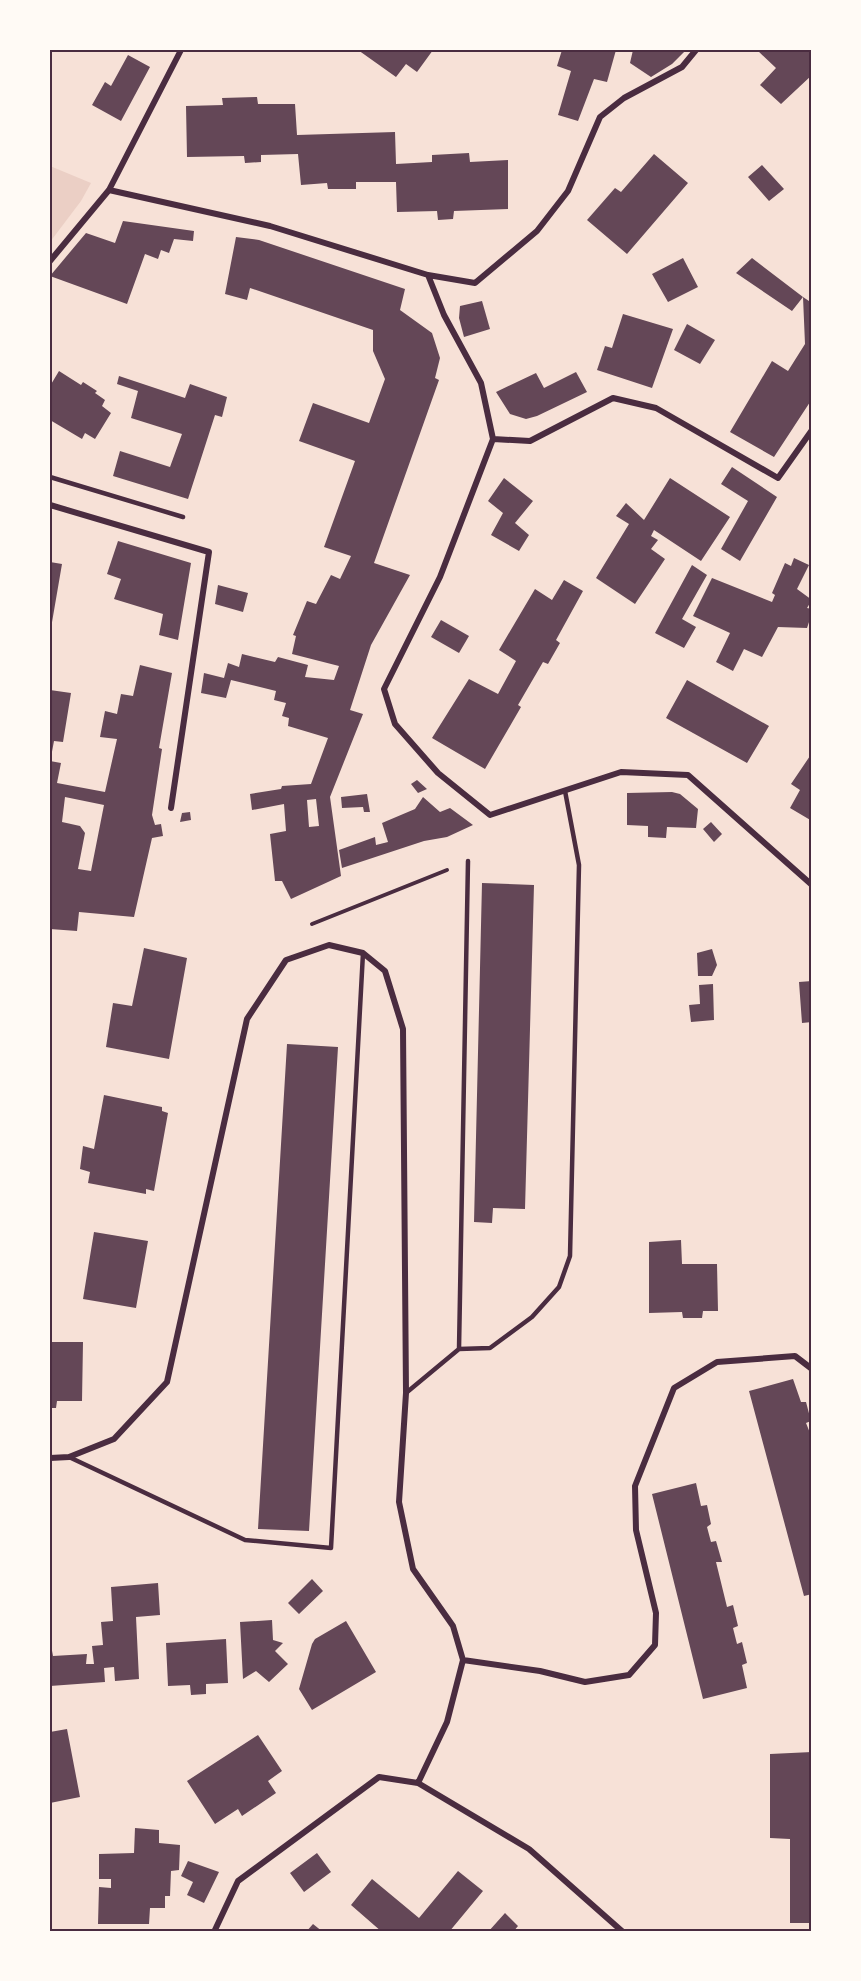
<svg xmlns="http://www.w3.org/2000/svg" width="861" height="1981" font-family="'Source Sans 3',sans-serif">
<style>
.green{fill:#ebcfc5}
.building{fill:#644757;fill-rule:evenodd}
.lines{fill:none;stroke-linecap:round;stroke-linejoin:round}
.path{stroke:#4a2c40;stroke-width:4}
.service{stroke:#4a2c40;stroke-width:4.5}
.minor{stroke:#4a2c40;stroke-width:6}
.neatline{fill:none;stroke:#4a2c40;stroke-width:2}
</style>
<rect width="100%" height="100%" fill="#f7e1d7"/>
<path class="green" d="M50,166L91,183L81,201L50,242Z"/>
<path class="building" d="M358,50L407,51L439,50L437,52L433,50L417,72L406,64L396,77Z
M562,50H616L607,82L594,79L578,121L558,115L571,71L557,66Z
M633,50H686L672,64L651,77L630,63Z
M757,50H812V75L781,104L760,85L776,68Z
M128,55L150,67L121,121L92,105L105,82L111,86Z
M257,97L258,104H295L297,135L395,132L396,164L432,162V155L469,153L470,162L508,160V209L454,211L453,219L438,220L437,211L397,212L396,182H356V189H328L327,183L301,185L298,154L261,155V162L245,163L244,156L187,157L186,106L223,105L222,98Z
M654,154L688,183L627,254L587,220L615,188L621,192Z
M762,165L784,189L769,201L748,177Z
M123,221L194,231L193,241L174,239L169,253L161,250L158,259L145,254L127,304L50,276L86,233L115,243Z
M236,237L259,240L405,289L400,310L432,333L440,358L435,378L439,380L374,563L410,575L371,645L350,710L363,714L330,797L341,876L291,899L282,881H275L270,834L286,831L284,804L252,810L250,794L281,789L282,786L311,784L328,738L288,726L289,718L282,716L286,703L274,700L276,691L231,680L226,698L201,693L204,673L224,678L228,663L239,667L242,654L275,662L278,657L308,665L305,677L334,680L339,666L292,654L296,636L293,635L307,601L316,604L331,575L340,579L351,556L324,547L355,461L299,441L313,403L369,423L385,379L373,351V330L250,288L247,300L225,294ZM316,799L319,826L309,827L307,800Z
M683,258L698,287L668,302L652,274Z
M752,258L803,297L792,311L736,273Z
M803,297L812,303V399L774,457L730,432L772,361L788,371L805,344Z
M482,301L490,329L464,337L459,318L460,306Z
M623,314L673,329L652,388L597,370L605,346L612,348Z
M687,324L715,340L700,364L674,350Z
M59,371L81,385L83,382L97,391L95,393L105,400L102,406L111,413L95,439L85,433L82,439L50,420V386Z
M576,372L587,392L537,416L526,419L510,414L496,392L536,373L544,388Z
M119,376L185,398L190,384L227,397L222,417L215,415L188,499L113,476L120,451L170,467L182,434L131,418L138,391L117,384Z
M732,467L777,497L740,561L721,549L748,501L721,484Z
M504,478L533,501L515,523L529,535L519,551L491,535L503,513L488,501Z
M670,478L730,517L701,561L654,530L651,536L658,540L651,549L665,559L635,604L596,578L629,524L616,516L626,503L644,520Z
M118,541L191,563L178,640L159,635L163,614L114,599L121,579L107,574Z
M794,558L809,565L797,589L812,600L807,608L812,609V613L807,628L778,627L762,657L744,649L733,671L716,662L730,633L693,616L712,578L772,602L775,595L772,593L785,563L791,566Z
M50,562L62,564L51,628H50Z
M692,565L707,575L682,619L696,627L684,648L655,633Z
M564,580L583,591L556,640L560,643L548,664L543,662L518,705L521,707L485,769L432,738L469,679L498,694L516,661L499,650L535,589L552,600Z
M218,585L248,593L243,612L215,604Z
M441,620L469,636L459,653L431,637Z
M140,665L172,673L159,748L162,749L152,815L155,825L161,824L163,836L152,838L134,917L79,912L77,931L50,929V761L61,763L57,783L105,792L117,739L100,737L105,711L117,714L121,694L133,696ZM65,797L104,805L91,871L78,869L85,833L80,826L62,822Z
M687,680L769,726L747,763L666,718Z
M50,690L71,693L63,742L54,741L51,757Z
M812,753V821L790,808L800,790L791,784Z
M417,780L427,789L418,793L411,784Z
M672,792L680,794L698,809L696,828L667,827L666,838L648,837V826L627,825V793Z
M367,794L370,812H364L363,807L342,808L341,797Z
M423,797L440,812L450,808L473,825L447,837L424,841L342,868L339,850L375,837L376,845L388,842L382,823L415,809Z
M190,812L191,820L180,822L182,813Z
M711,822L722,834L714,842L703,829Z
M482,883L534,885L525,1209L493,1208L492,1223L474,1222Z
M144,948L187,958L169,1059L106,1047L113,1003L132,1006Z
M712,949L717,965L712,976H698L697,953Z
M812,981V1022L802,1023L799,982Z
M713,984L714,1020L691,1022L689,1005L700,1004L699,985Z
M287,1044L338,1047L309,1531L258,1529Z
M104,1095L162,1107V1111L168,1113L154,1191L146,1189V1194L88,1183L90,1172L80,1169L83,1146L94,1149Z
M94,1232L148,1241L136,1308L83,1299Z
M681,1240L682,1264H717L718,1311H703L702,1318H683L682,1312L649,1313V1242Z
M50,1342H83L82,1401H57L56,1408H50Z
M793,1379L801,1402H806L811,1421L806,1423L812,1438V1594L804,1596L749,1391Z
M696,1483L701,1506L707,1505L711,1524L707,1527L711,1542L716,1541L722,1562H716L727,1607L733,1605L738,1626L733,1628L737,1644L742,1642L747,1663L742,1665L747,1688L703,1699L652,1494Z
M312,1579L323,1591L299,1614L288,1603Z
M158,1583L160,1615L136,1617L139,1679L115,1681L114,1667L104,1668L105,1682L50,1686V1640L53,1656L87,1654L86,1664H94L92,1646L103,1645L101,1622L113,1621L111,1587Z
M272,1620L273,1640L283,1643L275,1651L288,1664L269,1682L256,1671L243,1679L240,1622Z
M346,1621L376,1672L312,1710L299,1689L312,1644L315,1639Z
M226,1639L228,1683L206,1684V1694L191,1695L190,1685L168,1686L166,1643Z
M67,1729L80,1797L50,1803V1732Z
M258,1735L282,1771L268,1781L276,1793L242,1816L238,1809L215,1824L187,1781Z
M812,1752V1923H790V1839L770,1838V1754Z
M135,1828L159,1830V1843L180,1845L179,1870L171,1871L170,1896H165V1908H150L149,1924H98L99,1887L111,1888V1879H99V1854L134,1853Z
M317,1853L331,1872L304,1892L290,1873Z
M188,1861L219,1872L204,1903L187,1895L193,1882L181,1876Z
M458,1871L483,1891L449,1932H382L351,1905L372,1879L419,1918Z
M505,1913L518,1926L513,1932H488Z
M313,1924L323,1932H306Z"/>
<g class="lines">
<path class="path" d="M312,924L447,870"/>
<path class="service" d="M50,477L183,517
M459,1349L468,861
M406,1393L459,1349L490,1348L532,1317L559,1287L570,1256L579,865L565,791
M69,1457L245,1540L331,1548L363,953"/>
<path class="minor" d="M109,190L270,226L428,275L475,283L537,231L568,191L600,117L624,98L682,67L696,50
M50,261L109,190L181,50
M428,275L444,315L481,383L493,439L440,577L384,689L395,724L438,773L490,815L621,772L688,775L812,885
M493,439L530,441L613,398L656,408L778,478L812,430
M50,505L209,552L171,808
M50,1458L69,1457L114,1439L167,1382L247,1019L286,960L329,945L363,953L385,971L403,1029L406,1393L399,1502L413,1569L453,1626L463,1660L540,1671L585,1682L629,1675L655,1645L656,1613L636,1530L635,1486L674,1388L717,1362L795,1356L812,1369
M418,1783L447,1722L463,1660
M214,1932L238,1881L379,1777L418,1783L529,1849L623,1932"/>
</g>
<rect width="861" height="1981" fill="none" stroke="#fffaf5" stroke-width="102"/>
<rect x="51" y="51" width="759" height="1879" class="neatline"/>
</svg>
